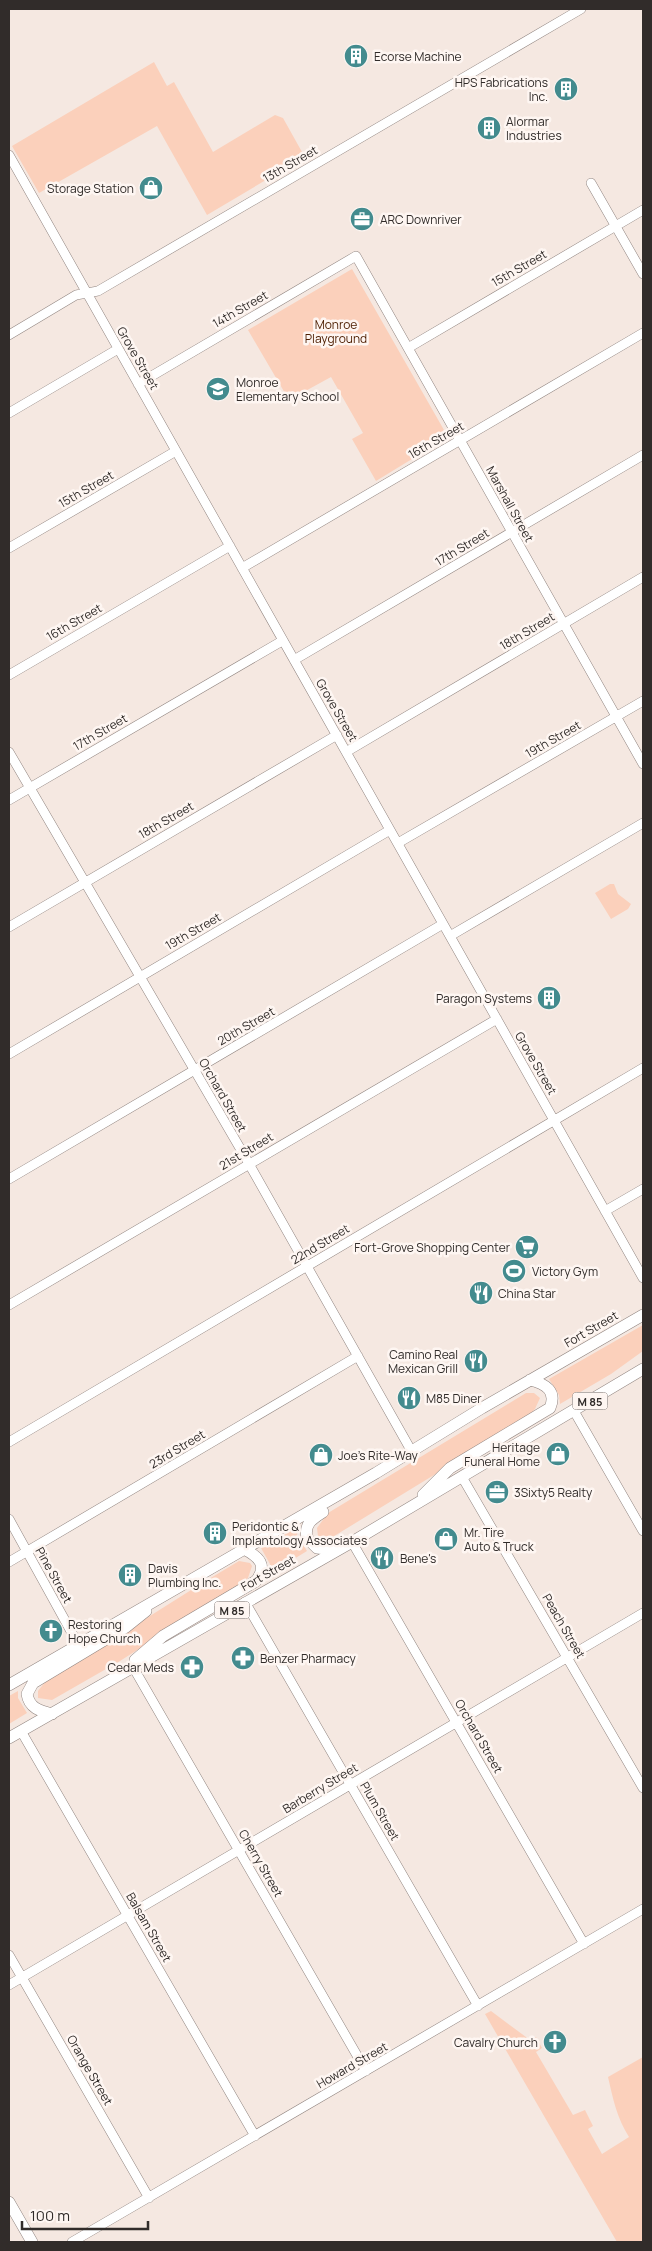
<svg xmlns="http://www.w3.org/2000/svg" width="652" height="2251" font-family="Manrope,sans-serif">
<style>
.green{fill:#fbd0bb}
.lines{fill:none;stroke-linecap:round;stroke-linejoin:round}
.minor-casing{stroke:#918580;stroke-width:10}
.major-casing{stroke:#918580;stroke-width:12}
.minor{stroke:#fff;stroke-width:9}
.major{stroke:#fff;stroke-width:11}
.labels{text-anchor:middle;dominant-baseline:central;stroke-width:5;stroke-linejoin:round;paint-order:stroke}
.shield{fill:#fef6f2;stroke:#6e6966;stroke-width:1}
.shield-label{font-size:11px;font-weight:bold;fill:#312c2a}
.poi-label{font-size:12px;fill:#312c2a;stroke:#fef6f2;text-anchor:start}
.street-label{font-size:12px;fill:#312c2a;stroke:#fef6f2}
.park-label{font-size:12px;fill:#4d1e00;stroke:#fef6f2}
</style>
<rect width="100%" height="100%" fill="#f5e8e1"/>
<path class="green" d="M154,62L167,86L174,82L213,152L275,115L283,118L302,152L303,158L207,215L157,126L39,193L12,146Z
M352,269L448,437L376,481L352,439L363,433L331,377L289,400L248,330Z
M610,884H614L618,894L631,904L628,909L611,919L595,893Z
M643,1325V1351L611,1374L560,1404L559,1395L549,1379Z
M526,1393H534L540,1398L535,1409L527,1418L331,1538L318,1536L317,1528L328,1513Z
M298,1527L297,1535L307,1551L271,1573L270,1564L261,1548Z
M239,1561L250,1563L252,1566L248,1578L242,1583L120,1661L52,1700L38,1698V1691L45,1682C110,1642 173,1600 239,1561Z
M18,1691V1698L27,1713L9,1724V1696Z
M491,2011L530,2040L536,2037L542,2048L536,2052L573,2115L585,2110L593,2126L588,2129L602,2154L629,2137C617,2118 613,2099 608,2077L643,2057V2242H617L485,2014Z"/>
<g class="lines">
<g class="minor-casing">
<path id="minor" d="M9,155L643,1278
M591,183L643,274
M9,335L76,295L98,291L581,9
M408,348L643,210
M138,384L356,256L643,764
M9,413L118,349
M9,548L176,451
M242,568L643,333
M294,660L643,455
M9,675L230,546
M9,752L244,1155L412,1452
M346,752L643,577
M9,800L282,641
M398,843L643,701
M9,927L337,735
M450,936L643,823
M9,1054L390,830
M9,1179L443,924
M605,1211L643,1189
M9,1305L497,1019
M574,1411L643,1531
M9,1442L643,1068
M462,1477L643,1788
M9,1519L78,1644
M352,1542L584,1944
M9,1562L358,1356
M245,1602L478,2006
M133,1667L366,2071
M21,1731L255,2136
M9,1955L149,2198
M9,1985L643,1613
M72,2242L643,1909"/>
</g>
<g class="major-casing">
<path id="major" d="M423,1495L450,1468L550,1408C557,1391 546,1384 530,1380
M323,1512C312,1519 304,1524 307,1538L317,1548L337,1550
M135,1660L163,1636L256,1581C268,1565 259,1557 244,1549
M9,1685L376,1473L482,1408L643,1315
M52,1714C40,1711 29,1708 27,1694L33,1683L126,1627L146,1611
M9,1738L352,1542L643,1369
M9,2202L32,2242"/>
</g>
<use href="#minor" class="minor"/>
<use href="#major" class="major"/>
</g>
<defs>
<g id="building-disc" transform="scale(1.25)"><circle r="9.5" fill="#438b8e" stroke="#fef6f2"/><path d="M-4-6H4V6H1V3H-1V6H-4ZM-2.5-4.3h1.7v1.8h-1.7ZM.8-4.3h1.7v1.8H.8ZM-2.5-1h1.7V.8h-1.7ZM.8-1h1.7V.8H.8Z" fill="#fff"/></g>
<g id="shop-disc" transform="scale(1.25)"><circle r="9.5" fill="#438b8e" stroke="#fef6f2"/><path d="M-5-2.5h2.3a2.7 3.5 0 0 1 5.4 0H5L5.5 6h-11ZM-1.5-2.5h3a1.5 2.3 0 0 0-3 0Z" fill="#fff"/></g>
<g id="office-disc" transform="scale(1.25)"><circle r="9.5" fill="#438b8e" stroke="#fef6f2"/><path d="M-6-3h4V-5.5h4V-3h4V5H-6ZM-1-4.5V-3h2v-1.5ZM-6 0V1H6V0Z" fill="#fff"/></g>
<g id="school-disc" transform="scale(1.25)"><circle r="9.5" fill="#438b8e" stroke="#fef6f2"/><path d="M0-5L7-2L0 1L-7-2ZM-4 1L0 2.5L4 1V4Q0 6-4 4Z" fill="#fff"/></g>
<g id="supermarket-disc" transform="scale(1.25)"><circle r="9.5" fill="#438b8e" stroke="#fef6f2"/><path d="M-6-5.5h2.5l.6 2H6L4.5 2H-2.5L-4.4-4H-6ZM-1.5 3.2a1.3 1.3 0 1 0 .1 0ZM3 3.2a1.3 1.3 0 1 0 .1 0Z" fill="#fff"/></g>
<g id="stadium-disc" transform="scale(1.25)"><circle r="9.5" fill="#438b8e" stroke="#fef6f2"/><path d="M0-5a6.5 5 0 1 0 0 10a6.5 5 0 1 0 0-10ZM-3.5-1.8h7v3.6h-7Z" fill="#fff"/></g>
<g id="restaurant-disc" transform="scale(1.25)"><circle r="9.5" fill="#438b8e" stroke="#fef6f2"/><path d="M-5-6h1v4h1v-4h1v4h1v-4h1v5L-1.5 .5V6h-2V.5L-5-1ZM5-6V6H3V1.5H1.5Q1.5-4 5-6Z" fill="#fff"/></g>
<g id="church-disc" transform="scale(1.25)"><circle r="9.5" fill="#438b8e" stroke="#fef6f2"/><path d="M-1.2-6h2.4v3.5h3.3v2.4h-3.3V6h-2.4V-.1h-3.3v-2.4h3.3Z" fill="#fff"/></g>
<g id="pharmacy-disc" transform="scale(1.25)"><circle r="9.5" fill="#438b8e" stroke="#fef6f2"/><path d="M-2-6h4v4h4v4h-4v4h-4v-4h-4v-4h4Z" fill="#fff"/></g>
</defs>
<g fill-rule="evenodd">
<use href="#building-disc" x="356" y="56"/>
<use href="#building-disc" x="566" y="89"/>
<use href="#building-disc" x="489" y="128"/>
<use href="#shop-disc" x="151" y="188"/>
<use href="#office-disc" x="362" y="219"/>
<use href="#school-disc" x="218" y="389"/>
<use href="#building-disc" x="549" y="998"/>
<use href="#supermarket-disc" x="527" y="1247"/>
<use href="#stadium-disc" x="514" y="1271"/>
<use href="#restaurant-disc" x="481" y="1293"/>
<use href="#restaurant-disc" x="476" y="1361"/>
<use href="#restaurant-disc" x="409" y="1398"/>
<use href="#shop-disc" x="558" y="1454"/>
<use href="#shop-disc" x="321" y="1455"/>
<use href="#office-disc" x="497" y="1492"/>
<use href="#building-disc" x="215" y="1533"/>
<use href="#shop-disc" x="446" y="1539"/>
<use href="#restaurant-disc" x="382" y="1558"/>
<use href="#building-disc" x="130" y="1575"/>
<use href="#church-disc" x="51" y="1631"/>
<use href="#pharmacy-disc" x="243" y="1658"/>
<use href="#pharmacy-disc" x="192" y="1667"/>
<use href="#church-disc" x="555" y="2042"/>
</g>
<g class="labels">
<g class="shield">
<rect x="572.5" y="1392.5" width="35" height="17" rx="4"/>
<rect x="214.5" y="1601.5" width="35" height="17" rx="4"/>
</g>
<g class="shield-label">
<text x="590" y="1401">M 85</text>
<text x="232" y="1610">M 85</text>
</g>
<g class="poi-label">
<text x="374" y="56">Ecorse Machine</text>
<text x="548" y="82" text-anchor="end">HPS Fabrications<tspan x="548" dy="14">Inc.</tspan></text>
<text x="506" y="121">Alormar<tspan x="506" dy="14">Industries</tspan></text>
<text x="134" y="188" text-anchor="end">Storage Station</text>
<text x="380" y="219">ARC Downriver</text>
<text x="236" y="382">Monroe<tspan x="236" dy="14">Elementary School</tspan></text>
<text x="532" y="998" text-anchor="end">Paragon Systems</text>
<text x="510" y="1247" text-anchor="end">Fort-Grove Shopping Center</text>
<text x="532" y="1271">Victory Gym</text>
<text x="498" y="1293">China Star</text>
<text x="458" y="1354" text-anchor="end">Camino Real<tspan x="458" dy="14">Mexican Grill</tspan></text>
<text x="426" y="1398">M85 Diner</text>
<text x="540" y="1447" text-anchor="end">Heritage<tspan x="540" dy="14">Funeral Home</tspan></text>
<text x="338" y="1455">Joe's Rite-Way</text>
<text x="514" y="1492">3Sixty5 Realty</text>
<text x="232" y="1526">Peridontic &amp;<tspan x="232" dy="14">Implantology Associates</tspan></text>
<text x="464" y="1532">Mr. Tire<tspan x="464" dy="14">Auto &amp; Truck</tspan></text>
<text x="400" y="1558">Bene's</text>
<text x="148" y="1568">Davis<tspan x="148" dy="14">Plumbing Inc.</tspan></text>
<text x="68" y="1624">Restoring<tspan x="68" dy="14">Hope Church</tspan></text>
<text x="260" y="1658">Benzer Pharmacy</text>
<text x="174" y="1667" text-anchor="end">Cedar Meds</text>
<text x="538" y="2042" text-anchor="end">Cavalry Church</text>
</g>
<g class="street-label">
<text transform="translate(290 164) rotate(-30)">13th Street</text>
<text transform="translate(519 268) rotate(-30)">15th Street</text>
<text transform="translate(240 309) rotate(-30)">14th Street</text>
<text transform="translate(138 358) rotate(60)">Grove Street</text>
<text transform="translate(436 440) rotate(-30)">16th Street</text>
<text transform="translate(86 489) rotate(-30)">15th Street</text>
<text transform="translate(510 504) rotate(61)">Marshall Street</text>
<text transform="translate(462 547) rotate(-31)">17th Street</text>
<text transform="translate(74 622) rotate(-30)">16th Street</text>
<text transform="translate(527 631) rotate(-31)">18th Street</text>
<text transform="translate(337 710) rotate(60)">Grove Street</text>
<text transform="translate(100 732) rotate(-30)">17th Street</text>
<text transform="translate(553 739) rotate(-30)">19th Street</text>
<text transform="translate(166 820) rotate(-30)">18th Street</text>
<text transform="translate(193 931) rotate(-30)">19th Street</text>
<text transform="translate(246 1026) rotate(-30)">20th Street</text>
<text transform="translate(536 1063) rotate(60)">Grove Street</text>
<text transform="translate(223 1095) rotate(60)">Orchard Street</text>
<text transform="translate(246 1151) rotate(-31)">21st Street</text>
<text transform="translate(320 1244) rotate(-31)">22nd Street</text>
<text transform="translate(591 1329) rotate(-30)">Fort Street</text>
<text transform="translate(177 1449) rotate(-31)">23rd Street</text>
<text transform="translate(268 1573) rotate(-29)">Fort Street</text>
<text transform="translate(54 1575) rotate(61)">Pine Street</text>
<text transform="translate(564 1626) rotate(60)">Peach Street</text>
<text transform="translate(479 1736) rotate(60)">Orchard Street</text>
<text transform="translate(320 1788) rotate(-31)">Barberry Street</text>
<text transform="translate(380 1811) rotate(60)">Plum Street</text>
<text transform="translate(261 1863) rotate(60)">Cherry Street</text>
<text transform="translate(149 1927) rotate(60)">Balsam Street</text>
<text transform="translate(352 2065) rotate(-30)">Howard Street</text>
<text transform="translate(90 2070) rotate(60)">Orange Street</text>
</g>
<g class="park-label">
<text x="336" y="324">Monroe<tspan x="336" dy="14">Playground</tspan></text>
</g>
</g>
<rect width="652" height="2251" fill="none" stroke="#312c2a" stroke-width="20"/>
<path d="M22 2221v8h126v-8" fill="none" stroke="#312c2a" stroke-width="2.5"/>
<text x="30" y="2221" font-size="15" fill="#312c2a" stroke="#fef6f2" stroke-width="4" paint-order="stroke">100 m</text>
</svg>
